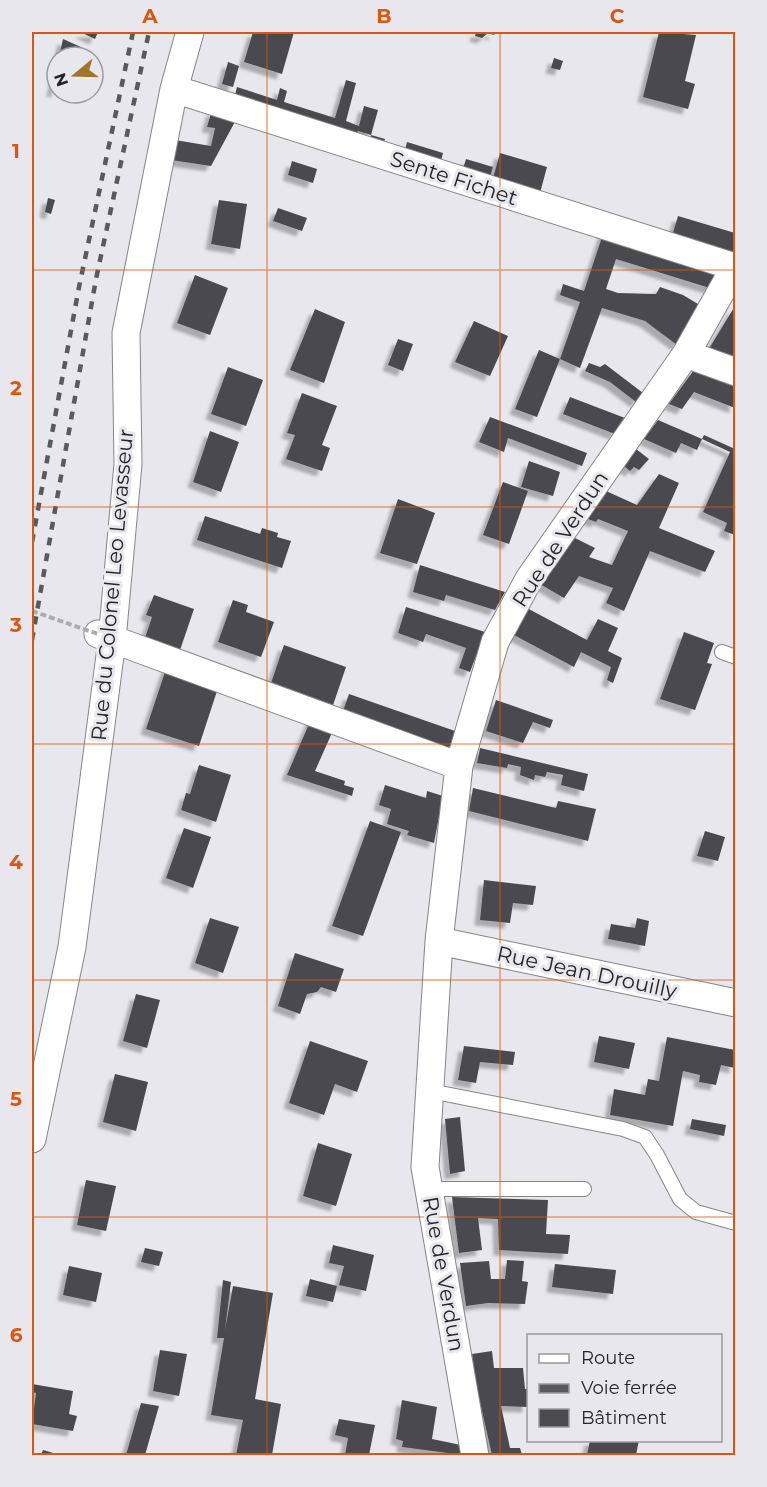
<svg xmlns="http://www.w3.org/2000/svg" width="767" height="1487" font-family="Montserrat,sans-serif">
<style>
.building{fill:#4a4a4f;filter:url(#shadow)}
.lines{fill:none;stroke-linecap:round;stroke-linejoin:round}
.service-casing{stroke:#85858a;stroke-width:16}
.minor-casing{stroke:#85858a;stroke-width:29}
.service{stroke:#fff;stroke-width:14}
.minor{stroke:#fff;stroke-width:27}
.rail{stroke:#595a5d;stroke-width:4.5;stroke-dasharray:8 8;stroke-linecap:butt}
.path-bridge{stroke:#ababb0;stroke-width:4;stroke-dasharray:6 3;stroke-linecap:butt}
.grid{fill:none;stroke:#de560d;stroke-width:1.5;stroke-opacity:0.55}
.labels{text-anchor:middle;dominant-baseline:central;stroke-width:6;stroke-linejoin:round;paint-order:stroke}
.street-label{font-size:21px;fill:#242527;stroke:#e7e7ed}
.neatline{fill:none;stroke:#de560d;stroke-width:2}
.grid-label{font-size:20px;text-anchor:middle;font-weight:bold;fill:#de560d}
</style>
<defs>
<filter id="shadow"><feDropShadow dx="-5.5" dy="5.5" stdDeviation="1.5" flood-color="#0004"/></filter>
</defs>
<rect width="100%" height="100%" fill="#e7e7ed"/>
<path class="building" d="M80,32H98L95,39Z
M253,32H294L282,74L244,62Z
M476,32H495L494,35L488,33L482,38L475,36Z
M659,32L696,35L685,81L695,84L688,109L643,97Z
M63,39L92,52L91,57H59Z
M554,58L563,61L560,70L551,68Z
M228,62L239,66L233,87L222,84Z
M56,72H57V92L52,91Z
M346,80L356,83L346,121L359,126L364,106L378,110L371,135L385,139L382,150L368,145L371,135L358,131L356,134L234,99L237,87L277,100L280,88L287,91L284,102L335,118Z
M212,110L237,118L211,166L171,160L175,140L211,146L215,128L207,127Z
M407,142L443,153L440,165L404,154Z
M500,153L547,167L540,193L493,178Z
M466,159L493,167L489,181L462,172Z
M292,161L317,169L313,183L288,175Z
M48,198L55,200L51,214L45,212Z
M219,200L247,204L240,249L211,244Z
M278,208L307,218L302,231L273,221Z
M678,216L735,233V245L731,259L672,236Z
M604,231L726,269L713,289L616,259L606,289L618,293L656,294L660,287L683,295L703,307L677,345L645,321L602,308L580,368L560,359L580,302L560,295L563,284L584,291Z
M195,275L228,288L210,335L177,323Z
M735,306V364L707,352Z
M315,309L345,322L324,383L290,370Z
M474,321L508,336L490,376L455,362Z
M398,339L413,344L403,371L388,365Z
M539,350L560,359L537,417L515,409Z
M589,363L600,367L605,364L643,393L636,402L610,382L585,371Z
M228,367L263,380L246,426L211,414Z
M694,370L735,380V408L694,392L682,409L669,404Z
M302,393L337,406L322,445L330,448L322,471L286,459L295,435L287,433Z
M570,397L625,418L615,434L563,414Z
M490,417L587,453L582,466L508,438L504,452L479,442Z
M658,420L702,439L704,435L735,449V535L724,531L727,523L703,512L730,452L702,439L697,450L681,443L676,453L644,439Z
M210,431L239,442L221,492L193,482Z
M636,449L649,459L639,470L634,467L630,471L624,466Z
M529,461L560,472L553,496L521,487Z
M659,474L679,483L659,528L715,551L705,572L650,551L624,611L606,603L613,588L579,576L564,598L540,584L564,549H567L575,538L595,548L589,557L612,565L628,531L598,519L596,522L588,519V514L606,491L637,505Z
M503,482L528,491L509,544L483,535Z
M398,499L435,513L417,564L380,553Z
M205,516L260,534L262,528L278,533L277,537L291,541L282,568L197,540Z
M420,565L445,573L505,592L495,610L446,595L444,601L413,592Z
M154,595L194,609L178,656L143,644L152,617L146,615Z
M233,600L248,605L246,612L274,622L261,657L218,642Z
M406,607L485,632L470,672L459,668L466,648L426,634L423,642L398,633Z
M525,607L587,640L598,619L618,628L608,651L622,658L613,683L607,680L611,667L581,652L574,667L512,634Z
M684,632L714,643L707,663L712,664L695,710L660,699Z
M284,645L346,667L331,711L269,689Z
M167,666L219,685L199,746L146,729Z
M349,694L455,731L452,745L442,750L342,714Z
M496,700L553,720L550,728L533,722L523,743L486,731Z
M312,717L335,726L315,771L345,781L344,785L354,788L352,796L287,775Z
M480,748L588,774L584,791L561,785L563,775L547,772L545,777L535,775L534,780L520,775L521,767L508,764L507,768L477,763Z
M199,765L231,775L216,822L181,810L186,793L190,794Z
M385,785L426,798L427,791L443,796L434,843L407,835L409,831L387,824L391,809L379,805Z
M473,788L556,808L558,801L596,809L588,841L469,811Z
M370,821L401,832L363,936L332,926Z
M184,828L211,837L193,888L166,878Z
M705,831L725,837L718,861L697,856Z
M484,880L536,886L533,905L513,903L510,923L480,920Z
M210,918L239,927L223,973L195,963Z
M637,918L649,921L645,946L608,939L611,924L635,928Z
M295,953L344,969L336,992L321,987L317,992L307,994L300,1014L278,1006Z
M136,994L160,1000L147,1048L123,1041Z
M599,1036L635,1043L629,1069L594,1062Z
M667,1037L735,1050V1068L721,1065L716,1085L699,1082L700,1075L683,1071L673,1126L610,1115L614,1089L645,1095L648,1079L659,1081Z
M310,1041L368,1061L357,1092L335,1084L324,1115L289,1103Z
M464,1046L515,1052L513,1065L480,1062L476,1083L458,1080Z
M115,1074L148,1082L136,1131L103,1122Z
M460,1117L465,1171L450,1174L445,1119Z
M692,1119L726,1125L724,1136L690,1129Z
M318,1143L352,1154L336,1206L303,1196Z
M86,1180L116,1186L106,1231L77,1225Z
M452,1197L548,1200L546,1234L570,1235L568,1254L499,1250L498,1219L478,1218L482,1250L459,1253Z
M333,1245L374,1255L366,1291L339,1285L344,1266L329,1263Z
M145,1248L163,1252L159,1266L141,1262Z
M507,1260L524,1261L522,1281L528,1282L525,1304L488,1303L466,1306L460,1263L489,1261L491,1279H505Z
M555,1264L616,1270L613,1294L552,1287Z
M69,1266L102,1273L96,1302L63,1295Z
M310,1279L337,1286L333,1302L306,1296Z
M223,1280L231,1282L225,1330L233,1286L273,1293L255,1399L281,1404L272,1455H236L243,1420L211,1415L224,1338H217Z
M160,1350L187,1354L179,1396L153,1391Z
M492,1351L494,1368H523L525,1389H528V1407L501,1406L510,1448H520L522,1455H492L477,1389L472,1354Z
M32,1384L73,1391L69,1414L77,1416L73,1431L32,1424L36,1393L32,1392Z
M402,1400L437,1407L432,1439L461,1445L463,1455L402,1447L403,1441L396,1439Z
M141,1403L159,1406L145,1455H126Z
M339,1419L375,1425L369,1455H345L348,1438L335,1435Z
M590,1440H639L636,1455H587Z
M43,1450L60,1455H41Z"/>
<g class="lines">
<g class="service-casing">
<path id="service" d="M722,652L736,657
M430,1091L623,1129L645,1137L657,1155L680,1199L696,1212L736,1223
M429,1189H584"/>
</g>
<g class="minor-casing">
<path id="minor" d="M174,89L735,267
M686,354L736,372
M98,634L459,766
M439,941L736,1003
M32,1139L72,947L112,640L128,464L126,333L174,89L190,32
M475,1456L425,1167L439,941L459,766L495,642L529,579L686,354L736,265"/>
</g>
<use href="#service" class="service"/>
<use href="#minor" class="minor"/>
<path class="rail" d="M32,542L79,287L133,32
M32,640L96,279L149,32"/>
<path class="path-bridge" d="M32,611L98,634"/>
</g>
<path class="grid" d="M267,32V1456M500,32V1456M32,270H736M32,507H736M32,744H736M32,980H736M32,1217H736"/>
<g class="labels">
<g class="street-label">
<text transform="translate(454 178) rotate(18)">Sente Fichet</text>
<text transform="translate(560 539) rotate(-57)">Rue de Verdun</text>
<text transform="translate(112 585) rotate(-85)">Rue du Colonel Leo Levasseur</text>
<text transform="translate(587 972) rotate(12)">Rue Jean Drouilly</text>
<text transform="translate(444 1274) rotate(80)">Rue de Verdun</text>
</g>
</g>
<rect width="767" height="1487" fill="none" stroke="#e7e7ed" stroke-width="66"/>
<rect x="527" y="1334" width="195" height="108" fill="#e7e7ed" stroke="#99999e" stroke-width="1.5"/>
<rect x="539" y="1354" width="30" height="9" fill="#ffffff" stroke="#99999e" stroke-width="1.5"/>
<text x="581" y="1364" font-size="18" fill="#242527">Route</text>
<rect x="539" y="1384" width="30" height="9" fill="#595a5d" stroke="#99999e" stroke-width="1.5"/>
<text x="581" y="1394" font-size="18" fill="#242527">Voie ferrée</text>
<rect x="539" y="1409" width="30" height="18" fill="#4a4a4f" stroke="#99999e" stroke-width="1.5"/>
<text x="581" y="1424" font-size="18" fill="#242527">Bâtiment</text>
<g transform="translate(75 75) rotate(251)"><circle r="28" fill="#e7e7ed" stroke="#99999e" stroke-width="1.5"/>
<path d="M0-4.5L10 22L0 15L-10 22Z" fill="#a37428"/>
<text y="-9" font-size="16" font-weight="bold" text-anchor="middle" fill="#242527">N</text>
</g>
<rect x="33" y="33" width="701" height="1421" class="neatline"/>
<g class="grid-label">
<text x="150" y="23">A</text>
<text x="384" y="23">B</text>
<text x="617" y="23">C</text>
<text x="16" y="158">1</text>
<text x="16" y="395">2</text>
<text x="16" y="632">3</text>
<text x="16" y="869">4</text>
<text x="16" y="1106">5</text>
<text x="16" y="1342">6</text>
</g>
</svg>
